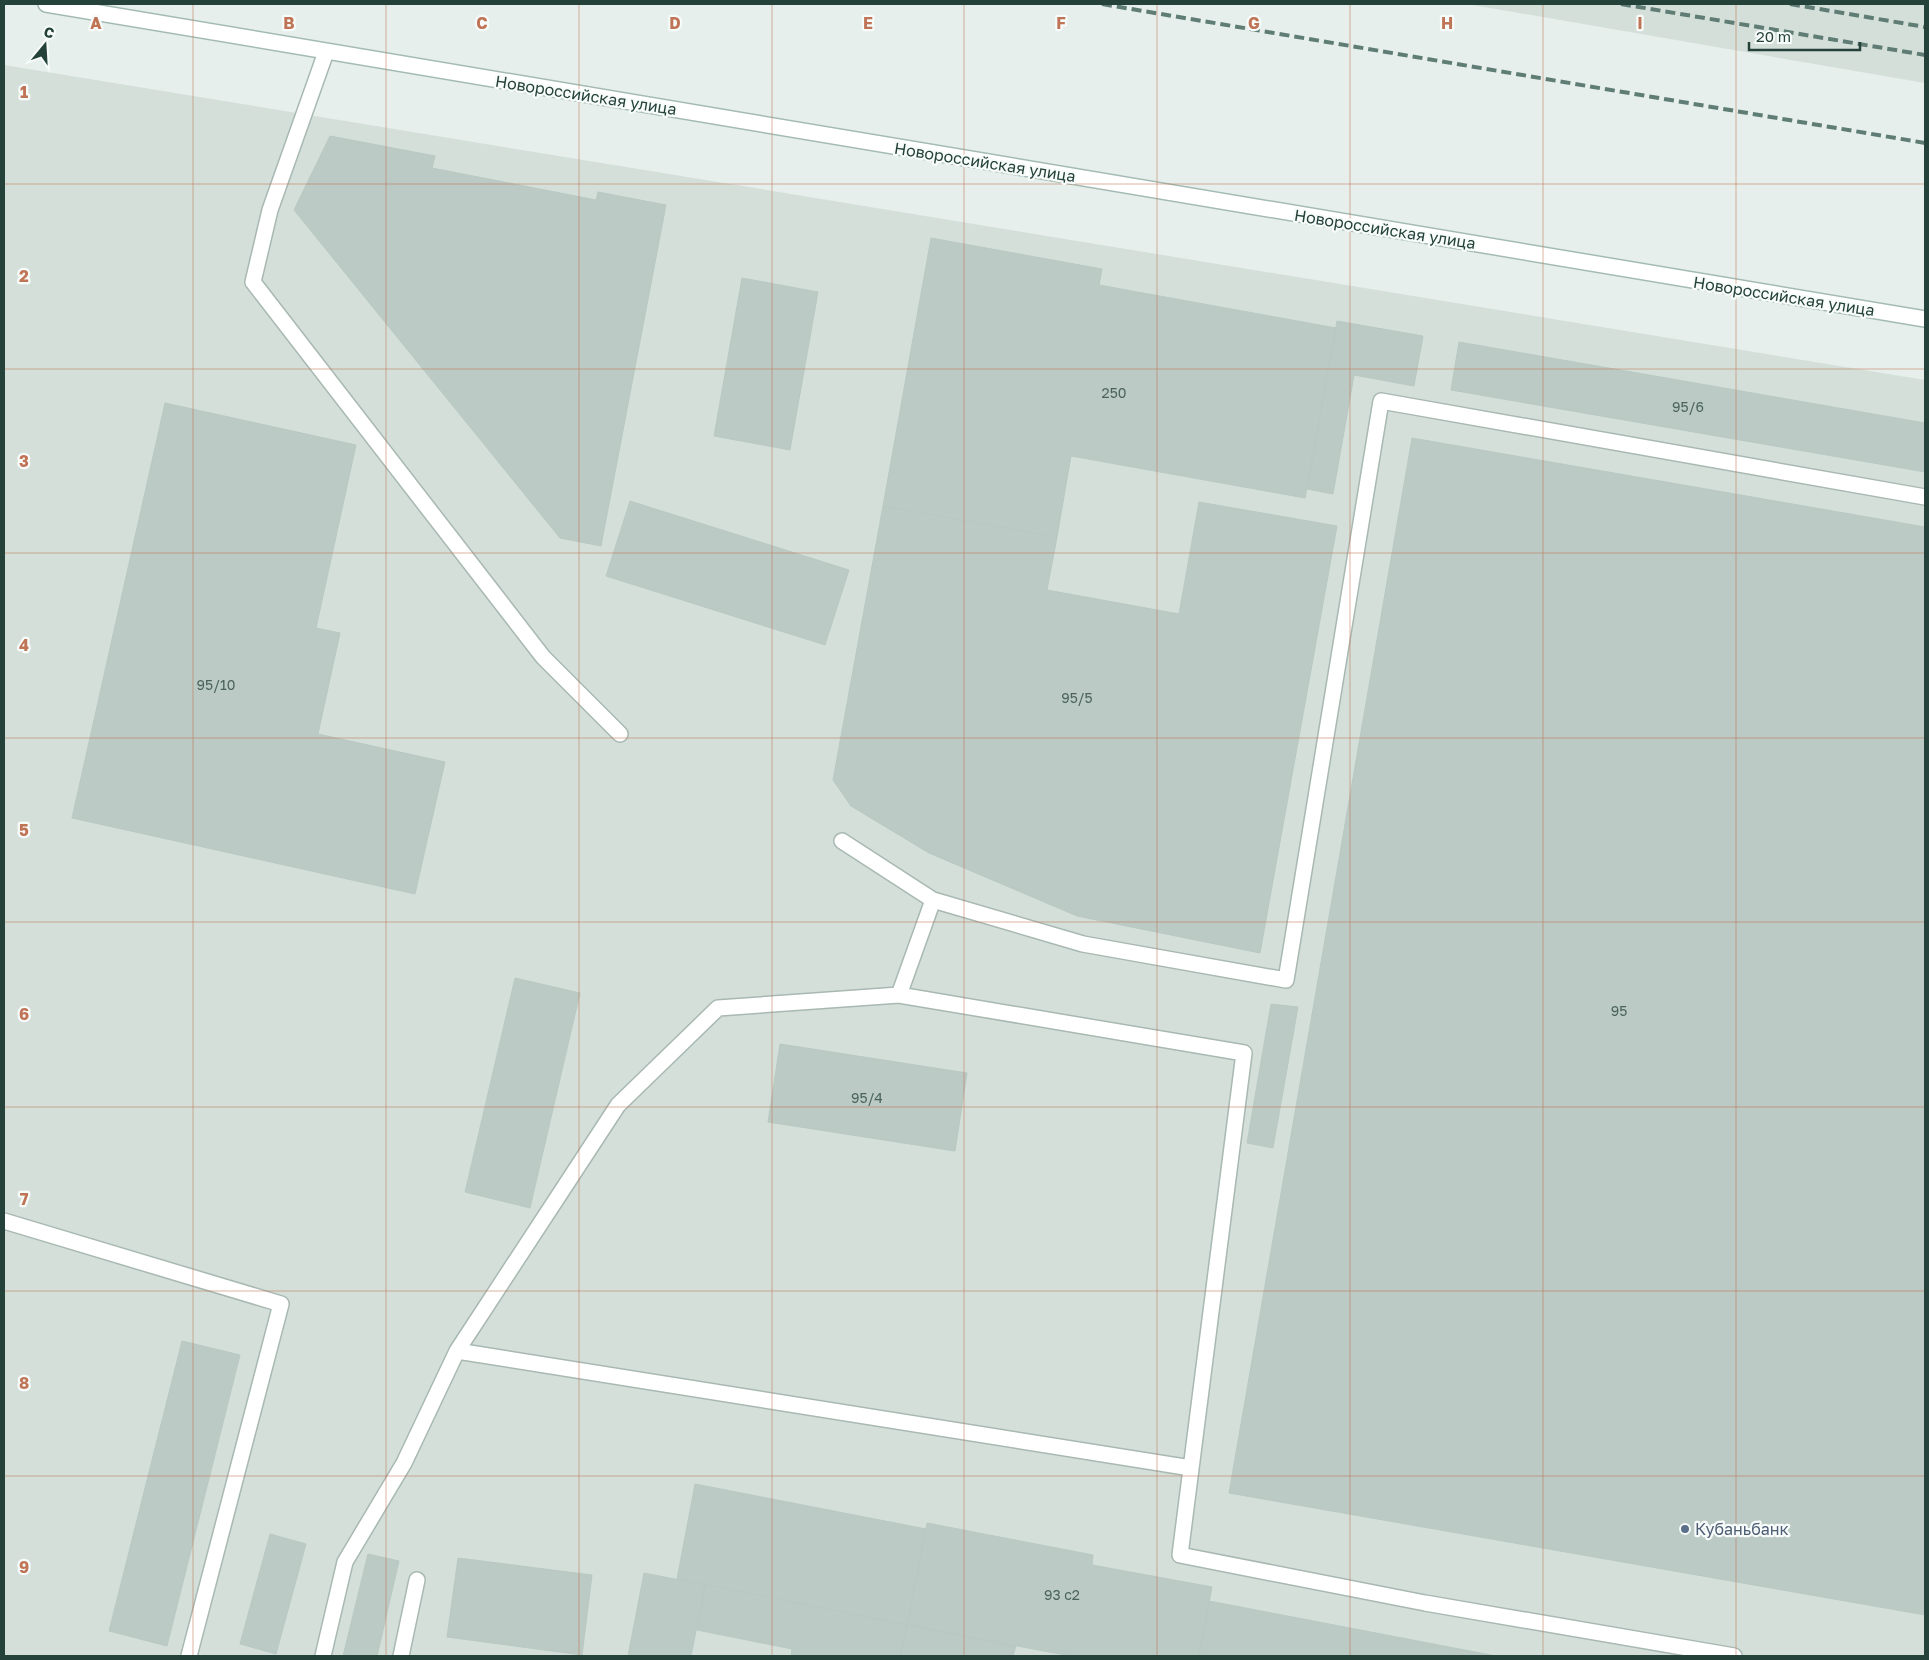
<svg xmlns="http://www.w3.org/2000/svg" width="1929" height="1660" font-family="'Golos Text',sans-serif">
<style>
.built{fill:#d4dfda}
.building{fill:#bbcac4;stroke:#b8c9c2}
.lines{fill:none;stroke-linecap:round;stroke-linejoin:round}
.lane-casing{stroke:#a8b8b2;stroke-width:18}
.secondary-casing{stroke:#a4bbb3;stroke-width:18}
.lane{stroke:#fff;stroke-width:15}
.secondary{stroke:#fff;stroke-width:15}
.rail{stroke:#5f7d75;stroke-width:4;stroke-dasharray:10 5;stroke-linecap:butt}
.grid{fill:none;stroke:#c07456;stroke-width:1;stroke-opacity:0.55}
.service-dot{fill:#5c6f8a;stroke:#f7fbf9;stroke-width:2}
.labels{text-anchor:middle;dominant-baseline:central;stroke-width:4.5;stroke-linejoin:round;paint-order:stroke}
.number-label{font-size:14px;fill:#4a645c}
.street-label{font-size:16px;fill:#24423a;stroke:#f7fbf9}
.service-label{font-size:16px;fill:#4e5e75;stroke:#f7fbf9;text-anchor:start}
.grid-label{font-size:16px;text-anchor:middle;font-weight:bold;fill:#c07456;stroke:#f7fbf9;stroke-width:4.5;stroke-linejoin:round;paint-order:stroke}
</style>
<rect width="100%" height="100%" fill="#e6efeb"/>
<path class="built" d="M1467,4H1925V83Z
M4,65L1925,380V1656H4Z"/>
<path class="building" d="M330,136L435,156L432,168L596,200L598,192L666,205L601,546L560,538L294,210Z
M931,238L1102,269L1099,285L1336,328L1305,498L1071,456L1057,537L883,506Z
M742,278L818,292L790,450L714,436Z
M1337,321L1423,336L1414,386L1354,375L1333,494L1307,489Z
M1459,342L1925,423V472L1451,390Z
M165,403L356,445L316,628L340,633L318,734L445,762L415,894L72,818Z
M1412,438L1925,527V1615L1229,1493Z
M630,501L849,570L825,645L606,576Z
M1199,502L1337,526L1260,953L1077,916L929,853L851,806L833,780L883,506L1057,537L1047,590L1179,614Z
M515,978L580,993L530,1208L465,1192Z
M1271,1004L1298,1007L1273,1148L1247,1143Z
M780,1044L967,1073L955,1151L768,1122Z
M182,1341L240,1355L167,1646L109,1631Z
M695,1484L926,1529L907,1625L677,1579Z
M927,1523L1093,1555L1092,1565L1212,1587L1199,1656H1070L907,1625Z
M270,1534L306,1544L276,1654L240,1644Z
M368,1554L399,1561L377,1656H343Z
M458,1558L592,1575L582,1655L447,1637Z
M644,1573L705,1585L691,1656H628Z
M705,1585L907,1625L900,1656H791L792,1649L697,1630Z
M1209,1601L1496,1656H1199Z
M907,1625L1016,1646L1013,1656H900Z"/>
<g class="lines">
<g class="lane-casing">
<path id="lane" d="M326,52L270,210L253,282L543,657L620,734
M842,841L933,900L899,995L1244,1053L1180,1555L1425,1603L1734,1656
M933,900L1083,944L1286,980L1381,401L1925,497
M4,1221L281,1304L189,1656
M457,1351L1191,1468
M323,1656L345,1562L404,1463L457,1351L618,1105L718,1008L899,995
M401,1656L417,1580"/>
</g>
<g class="secondary-casing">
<path id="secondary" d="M46,4L1925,319"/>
</g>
<use href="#lane" class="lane"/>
<use href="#secondary" class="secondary"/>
<path class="rail" d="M1102,4L1925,143
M1621,4L1925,55
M1790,4L1925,27"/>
</g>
<path class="grid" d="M193,4V1656M386,4V1656M579,4V1656M772,4V1656M964,4V1656M1157,4V1656M1350,4V1656M1543,4V1656M1736,4V1656M4,184H1925M4,369H1925M4,553H1925M4,738H1925M4,922H1925M4,1107H1925M4,1291H1925M4,1476H1925"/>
<circle class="service-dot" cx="1685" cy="1529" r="5"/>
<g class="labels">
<g class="number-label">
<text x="1114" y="392">250</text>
<text x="1688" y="406">95/6</text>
<text x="216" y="684">95/10</text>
<text x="1077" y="697">95/5</text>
<text x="1619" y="1010">95</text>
<text x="867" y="1097">95/4</text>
<text x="1062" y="1594">93 с2</text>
</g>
<g class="street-label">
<text transform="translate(586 95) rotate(9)">Новороссийская улица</text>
<text transform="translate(985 162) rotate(9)">Новороссийская улица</text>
<text transform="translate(1385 229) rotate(9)">Новороссийская улица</text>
<text transform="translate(1784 296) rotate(9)">Новороссийская улица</text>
</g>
<g class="service-label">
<text x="1695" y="1529">Кубаньбанк</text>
</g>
</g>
<g class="grid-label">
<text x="96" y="29">A</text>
<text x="289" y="29">B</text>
<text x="482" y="29">C</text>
<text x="675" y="29">D</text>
<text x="868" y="29">E</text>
<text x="1061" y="29">F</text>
<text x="1254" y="29">G</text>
<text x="1447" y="29">H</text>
<text x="1640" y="29">I</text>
<text x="24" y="98">1</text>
<text x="24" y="282">2</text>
<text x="24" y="467">3</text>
<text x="24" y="651">4</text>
<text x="24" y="836">5</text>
<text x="24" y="1020">6</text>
<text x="24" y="1205">7</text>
<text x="24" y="1389">8</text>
<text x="24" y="1573">9</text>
</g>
<rect width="1929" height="1660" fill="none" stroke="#24423a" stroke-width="10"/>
<g transform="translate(45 45) rotate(18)" stroke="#f7fbf9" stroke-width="4" paint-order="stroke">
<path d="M0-4L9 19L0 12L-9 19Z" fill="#24423a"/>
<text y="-8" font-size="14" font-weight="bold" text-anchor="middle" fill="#24423a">С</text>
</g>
<path d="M1749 42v8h111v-8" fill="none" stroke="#24423a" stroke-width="2.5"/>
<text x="1756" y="42" font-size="15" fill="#24423a" stroke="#f7fbf9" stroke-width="4" paint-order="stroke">20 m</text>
</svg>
